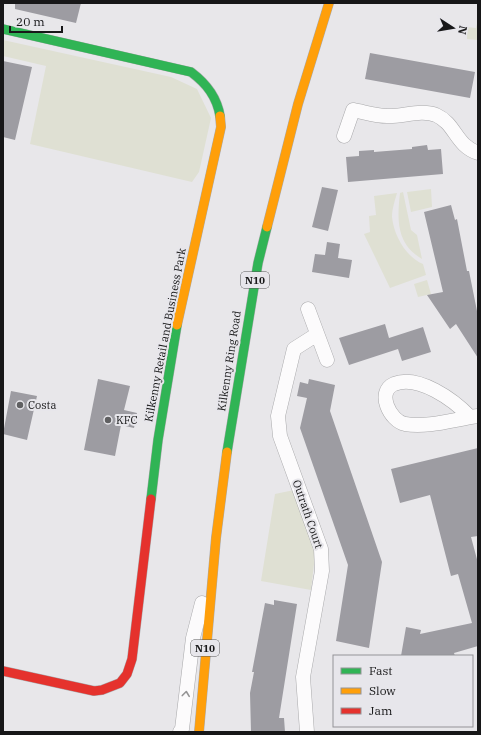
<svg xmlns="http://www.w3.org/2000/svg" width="481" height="735" font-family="'IBM Plex Serif',serif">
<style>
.grass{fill:#dfe0d3}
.building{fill:#9d9ca2}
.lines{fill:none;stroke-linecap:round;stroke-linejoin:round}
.street-casing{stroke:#a9a9ab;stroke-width:15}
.fast-casing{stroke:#a9a9ab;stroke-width:10}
.slow-casing{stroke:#a9a9ab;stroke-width:10}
.jam-casing{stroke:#a9a9ab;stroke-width:10}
.street{stroke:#fcfbfc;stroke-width:14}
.fast{stroke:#30b455;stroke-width:9}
.slow{stroke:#ff9f0a;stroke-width:9}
.jam{stroke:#e5322d;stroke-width:9}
.oneway{stroke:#959495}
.poi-dot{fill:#606062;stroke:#e7e6eb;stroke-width:1.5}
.labels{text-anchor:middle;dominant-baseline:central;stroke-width:4;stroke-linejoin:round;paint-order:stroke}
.shield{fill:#e7e6eb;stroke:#555557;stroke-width:1}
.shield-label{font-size:10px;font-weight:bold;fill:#171718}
.street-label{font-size:11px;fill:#171718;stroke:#e7e6eb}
.poi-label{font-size:11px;fill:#171718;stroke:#e7e6eb;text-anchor:start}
</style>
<rect width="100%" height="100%" fill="#e8e7ea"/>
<path class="grass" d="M478,19V40L467,39V27L476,28Z
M3,40L171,77L197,89L211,118L199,172L192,182L30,144L46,66L3,56Z
M431,189L432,207L411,212L407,192Z
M403,192L411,230L417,235L422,259C396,244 397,219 400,193Z
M397,193C395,200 392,209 392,217C394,236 406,257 423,264L426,275L390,288L364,234L370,232L369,216L376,215L374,196Z
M427,280L431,294L418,297L414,284Z
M294,490L315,555L311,590L261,581L275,494Z"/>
<path class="building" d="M15,3H81L76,23L15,9Z
M370,53L475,72L470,98L365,79Z
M3,61L32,67L15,140L3,137Z
M427,145L428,150L441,149L443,174L348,182L346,157L359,156V151L374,150V152L412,149V147Z
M322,187L338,190L328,231L312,227Z
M451,205L455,220L457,219L467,271H469L478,316V358L456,324L450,329L427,295L443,292L424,212Z
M327,242L340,244L338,258L352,260L349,278L312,272L315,254L325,255Z
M385,324L389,338L423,327L431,352L402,361L398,349L349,365L339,338Z
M98,379L130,386L124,410L137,413L134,428L121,425L115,456L84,450Z
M309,379L335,385L330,411L382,562L369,648L336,641L348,565L300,428L307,398L297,396L300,382L308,384Z
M11,391L37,396L27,440L3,434Z
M478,448V536L471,537L478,563V646L454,653L455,656H401L406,627L421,630L420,634L472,623L458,574L451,576L430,495L400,503L391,469Z
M274,600L297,604L279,718H284L285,732H251L250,693L254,672H252L265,603L274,605Z"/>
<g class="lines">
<g class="street-casing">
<path id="street" d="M344,136L353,110C364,112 376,116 387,116C402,117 421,109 436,115C456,124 455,145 478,153
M308,309L327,360
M470,417C454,400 418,374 394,384C376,392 390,421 405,424C428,428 455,419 478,416
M180,732L182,729L193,638L202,603
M307,732L303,677L322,571L321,549L280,436L278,416L294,349L316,335"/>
</g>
<g class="fast-casing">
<path id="fast" d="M3,29L191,72C207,84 217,97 220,116
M227,452L258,263L267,227
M151,499L158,440L177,325"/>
</g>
<g class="slow-casing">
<path id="slow" d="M267,227L298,104L329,3
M177,325L221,127L220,116
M199,732L216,538L227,452"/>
</g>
<g class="jam-casing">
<path id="jam" d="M3,671L94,691L102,690L120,683L127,674L132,659L151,499"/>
</g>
<use href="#street" class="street"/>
<use href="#fast" class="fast"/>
<use href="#slow" class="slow"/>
<use href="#jam" class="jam"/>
</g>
<defs><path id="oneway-chevron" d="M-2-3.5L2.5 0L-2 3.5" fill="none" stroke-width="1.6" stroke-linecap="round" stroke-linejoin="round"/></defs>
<use class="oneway" href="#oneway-chevron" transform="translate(186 694) rotate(-83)"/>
<g class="poi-dot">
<circle cx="20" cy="405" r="4"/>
<circle cx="108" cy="420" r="4"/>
</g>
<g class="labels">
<g class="shield">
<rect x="241" y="272" width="28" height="16" rx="3"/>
<rect x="191" y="640" width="28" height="16" rx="3"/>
</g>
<g class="shield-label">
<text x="255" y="280">N10</text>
<text x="205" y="648">N10</text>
</g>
<g class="street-label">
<text transform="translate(165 335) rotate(-79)">Kilkenny Retail and Business Park</text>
<text transform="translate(229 361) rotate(-81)">Kilkenny Ring Road</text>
<text transform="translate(308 514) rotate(71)">Outrath Court</text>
</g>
<g class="poi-label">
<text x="28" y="405">Costa</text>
<text x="116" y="420">KFC</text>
</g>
</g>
<rect width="481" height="735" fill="none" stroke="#171718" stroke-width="8"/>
<rect x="333" y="655" width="140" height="72" fill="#e7e6eb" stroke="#949397"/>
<rect x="341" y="668" width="20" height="6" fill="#30b455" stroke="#949397"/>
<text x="369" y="675" font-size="12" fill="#171718">Fast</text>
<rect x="341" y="688" width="20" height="6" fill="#ff9f0a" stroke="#949397"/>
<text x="369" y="695" font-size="12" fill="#171718">Slow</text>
<rect x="341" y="708" width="20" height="6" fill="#e5322d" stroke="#949397"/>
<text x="369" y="715" font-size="12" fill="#171718">Jam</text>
<g transform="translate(453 28) rotate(102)" stroke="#e7e6eb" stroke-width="3" paint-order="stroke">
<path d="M0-3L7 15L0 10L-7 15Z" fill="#171718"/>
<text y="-6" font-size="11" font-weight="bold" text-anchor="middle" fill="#171718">N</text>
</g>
<path d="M10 26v6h52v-6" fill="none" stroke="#171718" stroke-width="2"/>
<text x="16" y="26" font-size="12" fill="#171718" stroke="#e7e6eb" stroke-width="3" paint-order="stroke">20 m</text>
</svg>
